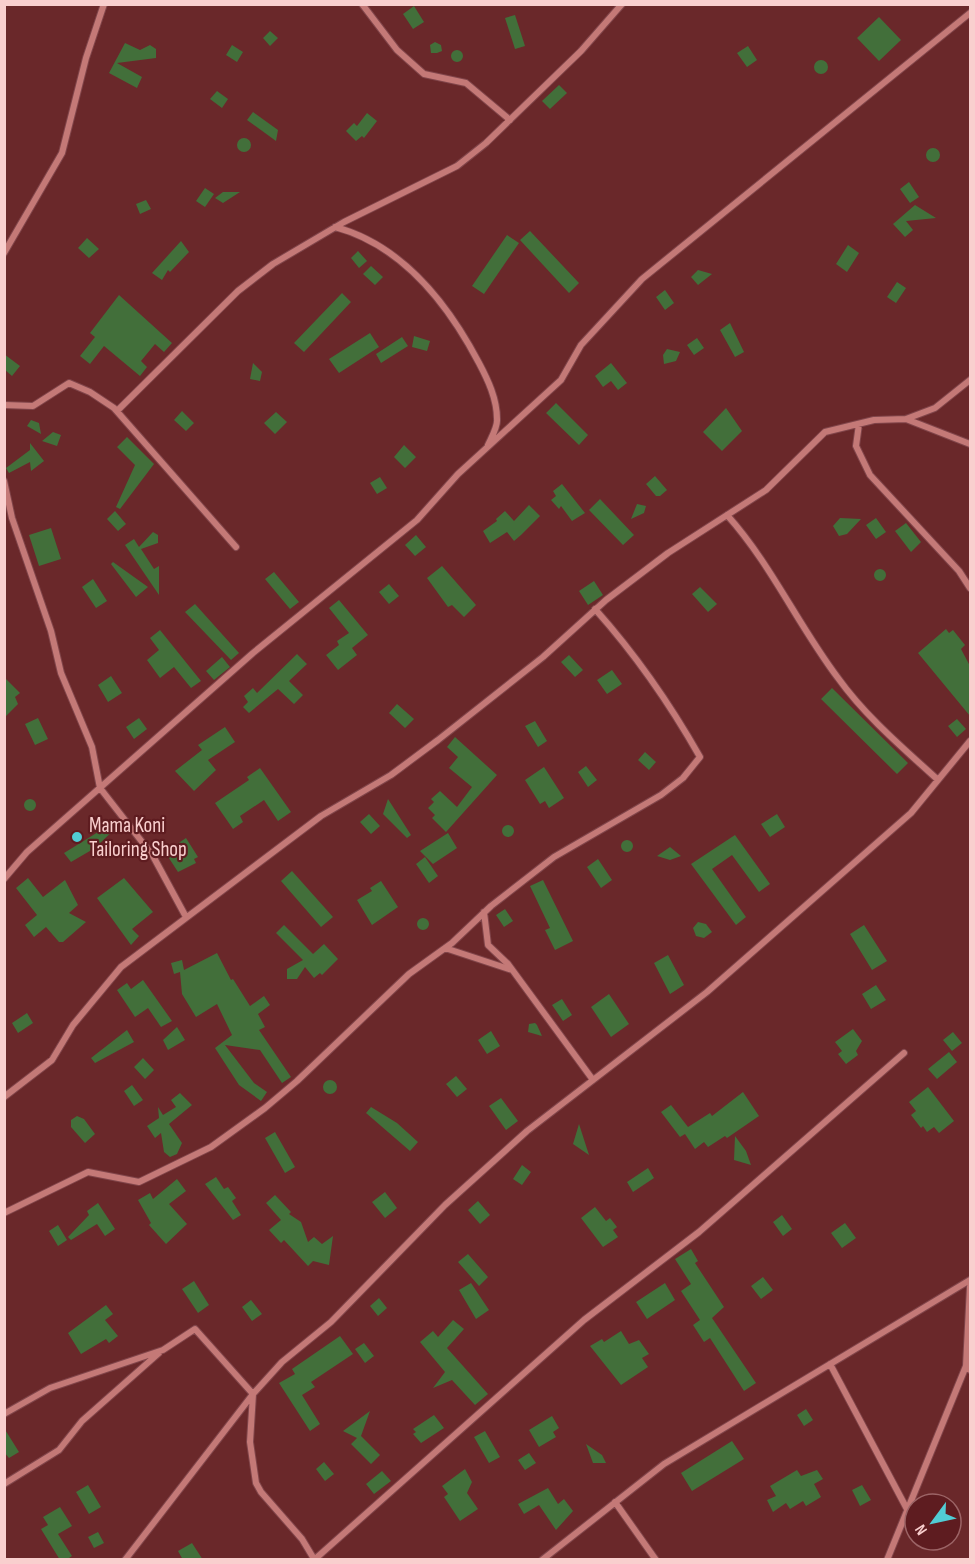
<svg xmlns="http://www.w3.org/2000/svg" width="975" height="1564" font-family="'Sofia Sans Condensed',sans-serif">
<style>
.building{fill:#426f3a}
.lines{fill:none;stroke-linecap:round;stroke-linejoin:round}
.minor-casing{stroke:#80454a;stroke-width:8}
.minor{stroke:#c47977;stroke-width:6}
.poi-dot{fill:#51ccd4;stroke:#5e1c20;stroke-width:2}
.labels{text-anchor:middle;dominant-baseline:central;stroke-width:4.5;stroke-linejoin:round;paint-order:stroke}
.poi-label{font-size:21px;fill:#f9cfce;stroke:#5e1c20;text-anchor:start}
</style>
<rect width="100%" height="100%" fill="#6a282a"/>
<path class="building" d="M414,6L424,22L413,29L403,14Z
M515,15L525,46L515,49L505,18Z
M879,17L901,40L879,61L857,38Z
M270,31L278,38L270,46L263,38Z
M435,42L441,45L442,51L437,53H431L430,45Z
M125,43L140,50L150,45L156,49V58L117,63L142,77L137,88L109,73Z
M232,45L243,52L237,62L226,55Z
M748,46L757,60L747,67L737,53Z
M451 56a6 6 0 1 1 12 0a6 6 0 1 1-12 0Z
M814 67a7 7 0 1 1 14 0a7 7 0 1 1-14 0Z
M559,85L567,93L550,109L542,101Z
M217,91L228,99L222,108L210,99Z
M253,112L278,130L276,141L247,120Z
M367,113L377,121L364,138L362,136L356,141L346,131L354,123L357,126Z
M237 145a7 7 0 1 1 14 0a7 7 0 1 1-14 0Z
M926 155a7 7 0 1 1 14 0a7 7 0 1 1-14 0Z
M909,182L919,197L910,203L900,189Z
M205,188L214,194L205,207L196,201Z
M223,192H240L223,203L215,198Z
M146,200L151,209L140,214L136,204Z
M915,205L936,218L906,221L913,230L905,237L893,224Z
M530,231L579,283L569,293L520,240Z
M507,235L519,243L484,294L472,286Z
M87,238L99,249L89,258L78,248Z
M181,241L189,252L170,272L168,270L162,280L152,273Z
M848,245L859,253L847,272L836,264Z
M358,251L367,261L359,268L351,258Z
M371,266L383,277L375,285L363,274Z
M698,270L712,274L698,285L691,277Z
M897,282L906,288L896,303L887,297Z
M665,290L674,303L665,310L656,297Z
M342,293L351,302L304,352L294,343Z
M119,295L172,343L164,352L155,344L141,361L147,367L140,376L104,346L90,364L80,356L95,337L90,333Z
M730,323L744,352L735,357L720,330Z
M370,333L379,347L339,373L329,359Z
M414,336L430,341L427,351L412,347Z
M402,337L408,346L381,363L376,354Z
M697,338L704,348L694,355L687,345Z
M667,349L680,352L676,361L664,364L663,355Z
M4,354L20,366L12,376L4,369Z
M253,363L262,372L260,381L250,379Z
M611,363L627,383L618,390L611,381L603,387L595,376Z
M556,403L588,435L579,445L546,413Z
M726,408L742,431L722,451L703,432Z
M182,411L194,423L186,431L174,420Z
M276,412L287,422L275,434L264,423Z
M31,420L39,423L41,434L27,426Z
M53,432L61,435L57,446L42,441Z
M127,437L154,464L120,509L116,507L135,465L117,447Z
M30,443L44,461L31,471L30,462L9,473L6,468L30,450Z
M404,445L416,457L405,468L394,457Z
M655,476L667,490L660,496H656L646,484Z
M380,477L387,488L377,494L370,483Z
M562,484L585,513L572,521L561,506L559,509L551,500L556,496L553,491Z
M600,499L634,535L623,545L589,510Z
M637,504L646,506L644,513L631,519Z
M529,505L540,516L521,535L514,541L507,532L490,543L483,531L497,521L496,519L505,511L514,521Z
M115,511L126,524L118,531L107,519Z
M840,518L861,519L847,534L839,536L833,526Z
M876,518L886,532L876,539L866,525Z
M906,523L921,542L911,552L895,531Z
M51,528L61,559L39,566L29,535Z
M153,532L158,535V543L141,549L154,569L159,566V595L125,545L134,539L139,547Z
M416,535L426,547L415,556L405,545Z
M113,562L148,587L136,597L111,564Z
M442,566L476,605L464,617L452,605L448,607L427,578Z
M874 575a6 6 0 1 1 12 0a6 6 0 1 1-12 0Z
M274,572L299,602L290,609L265,579Z
M93,579L107,601L96,608L82,587Z
M594,581L603,595L588,605L579,591Z
M389,584L399,596L389,604L379,592Z
M700,587L717,604L708,612L692,594Z
M339,600L368,635L352,648L357,655L338,670L326,655L339,645L337,641L349,633L329,608Z
M195,604L239,653L231,660L185,612Z
M946,629L949,633L953,630L965,645L961,649L970,666V716L918,653Z
M160,630L201,681L191,688L174,667L160,678L147,660L159,650L150,638Z
M297,654L307,664L289,681L303,695L294,704L278,689L249,713L243,707L248,702L244,696L253,688L257,693Z
M569,655L583,670L575,677L561,662Z
M222,657L230,667L214,680L206,671Z
M612,670L622,684L607,694L597,680Z
M111,676L122,693L108,702L98,685Z
M4,677L20,693L15,697L18,704L4,718Z
M832,688L908,763L897,774L821,699Z
M397,704L414,719L405,728L389,713Z
M38,718L48,739L35,745L25,724Z
M139,718L147,729L134,739L126,727Z
M957,719L966,729L957,737L948,726Z
M535,721L547,741L538,747L525,726Z
M225,727L235,742L208,760L216,770L194,791L175,771L202,750L198,745Z
M455,737L497,775L446,832L432,818L435,815L428,808L434,802L431,799L440,791L457,807L472,787L449,768L458,757L447,747Z
M645,752L656,762L649,770L638,760Z
M586,766L597,780L588,787L578,772Z
M544,767L564,798L549,808L545,801L540,804L525,780Z
M260,768L291,812L278,821L264,800L240,816L243,822L233,829L215,803L249,780L247,777Z
M388,799L411,835L407,838L383,814Z
M24 805a6 6 0 1 1 12 0a6 6 0 1 1-12 0Z
M369,814L380,826L371,834L360,822Z
M777,814L785,827L770,837L761,824Z
M116,821L119,825L95,848L71,862L64,853Z
M502 831a6 6 0 1 1 12 0a6 6 0 1 1-12 0Z
M448,833L457,848L433,864L420,851Z
M735,835L770,884L759,892L732,855L712,869L746,917L736,925L691,864Z
M186,838L198,857L194,859L196,863L178,872L165,852Z
M621 846a6 6 0 1 1 12 0a6 6 0 1 1-12 0Z
M670,847L681,856L670,860L657,856Z
M425,857L438,876L429,883L416,864Z
M598,859L612,880L601,888L587,867Z
M292,871L333,917L321,927L281,881Z
M28,878L43,897L65,880L78,905L69,913L86,922L63,942H59L46,927L34,937L25,925L37,915L16,888Z
M124,878L153,912L132,929L139,936L131,945L97,898Z
M543,880L573,941L555,950L545,930L550,928L530,886Z
M381,881L398,907L372,925L357,900L372,891L370,888Z
M505,909L513,921L504,927L496,915Z
M417 924a6 6 0 1 1 12 0a6 6 0 1 1-12 0Z
M698,922L706,924L712,932L704,938L696,936L693,928Z
M284,925L313,954L324,944L338,959L322,975L320,973L314,978L305,967L297,979H287V969L303,960L276,933Z
M864,925L887,961L872,970L850,934Z
M217,953L231,980L233,979L250,1006L264,996L270,1005L258,1014L265,1027L259,1030L291,1077L282,1083L260,1050L225,1045L254,1083L267,1092L261,1101L239,1085L215,1048L232,1035L217,1004L196,1017L182,994L180,972L174,974L171,963L182,960L184,970Z
M668,955L684,985L670,994L654,963Z
M143,980L172,1021L161,1027L148,1008L135,1017L117,990L127,983L131,989Z
M876,985L886,1000L871,1009L862,994Z
M609,994L629,1024L611,1037L591,1007Z
M562,999L572,1015L563,1021L552,1005Z
M27,1013L33,1023L18,1033L12,1023Z
M535,1023L537,1025L542,1036L528,1032L529,1024Z
M177,1027L185,1040L168,1050L163,1040Z
M853,1029L862,1041L856,1051L858,1055L846,1064L838,1054L842,1051L835,1042Z
M127,1030L134,1042L95,1063L91,1058Z
M491,1031L500,1046L487,1054L478,1040Z
M953,1032L962,1043L952,1051L943,1040Z
M949,1052L957,1062L937,1079L928,1069Z
M143,1058L154,1070L145,1079L134,1067Z
M456,1076L467,1089L457,1097L446,1084Z
M323 1087a7 7 0 1 1 14 0a7 7 0 1 1-14 0Z
M132,1085L143,1100L134,1106L124,1091Z
M928,1087L954,1121L939,1133L934,1127L927,1132L923,1126L921,1128L911,1115L916,1111L909,1102Z
M743,1092L759,1116L727,1138L725,1136L708,1147L704,1142L695,1149L685,1134L680,1137L661,1112L671,1105L688,1127L710,1113L712,1116Z
M180,1093L192,1105L169,1124L182,1143L177,1154L170,1157L164,1152L161,1133L155,1138L147,1126L159,1118L158,1107L163,1115L176,1107L171,1100Z
M501,1098L518,1121L506,1130L489,1106Z
M371,1107L397,1123L418,1142L410,1151L366,1113Z
M77,1116L84,1119L95,1134L85,1143L71,1127V1120Z
M579,1124L589,1155L573,1144Z
M275,1132L295,1167L285,1173L265,1138Z
M735,1136L746,1151L751,1165L734,1160Z
M522,1165L531,1172L522,1185L513,1179Z
M648,1168L654,1178L633,1192L627,1182Z
M216,1177L224,1189L228,1187L236,1198L232,1201L241,1215L233,1220L205,1184Z
M177,1179L186,1191L169,1204L187,1224L166,1244L149,1225L151,1223L138,1200L150,1193L153,1199Z
M385,1192L397,1208L385,1218L372,1202Z
M275,1195L291,1212L289,1214L301,1222L308,1242L314,1237L322,1244L333,1236L329,1265L313,1261L308,1266L284,1240L281,1243L269,1230L281,1220L266,1203Z
M478,1201L490,1215L480,1224L468,1210Z
M98,1203L115,1229L105,1236L97,1224L71,1240L68,1237L89,1215L87,1211Z
M595,1207L606,1221L610,1218L617,1227L613,1230L618,1237L603,1247L581,1218Z
M782,1215L792,1229L783,1236L773,1222Z
M845,1223L856,1238L842,1248L831,1233Z
M58,1225L67,1240L58,1246L49,1231Z
M691,1249L698,1261L695,1263L724,1307L712,1318L756,1383L744,1391L710,1338L704,1342L693,1325L700,1320L681,1291L691,1284L675,1259Z
M468,1254L488,1277L479,1286L458,1262Z
M763,1277L773,1290L761,1299L751,1286Z
M194,1281L209,1305L198,1313L182,1289Z
M471,1283L489,1310L476,1319L459,1290Z
M665,1283L675,1300L647,1319L636,1302Z
M379,1298L387,1308L378,1316L370,1306Z
M251,1300L262,1314L252,1321L242,1307Z
M106,1305L113,1314L105,1320L118,1336L109,1343L106,1339L81,1354L68,1333Z
M453,1320L464,1329L447,1348L488,1394L475,1405L452,1380L433,1388L445,1372L420,1342L433,1331L438,1337Z
M621,1331L629,1344L639,1340L649,1354L642,1358L648,1367L621,1385L590,1346L602,1339L604,1342Z
M340,1336L353,1354L311,1382L315,1387L302,1395L320,1424L310,1431L279,1383L295,1374L292,1369Z
M364,1343L374,1356L365,1363L355,1349Z
M806,1409L813,1420L804,1426L797,1415Z
M370,1411L361,1436L380,1455L371,1464L351,1444L357,1438L343,1431Z
M434,1415L444,1428L421,1443L413,1434L416,1432L413,1429Z
M552,1416L559,1428L553,1432L556,1437L539,1447L529,1430Z
M4,1428L19,1452L9,1458L4,1452Z
M485,1431L500,1457L489,1463L474,1437Z
M732,1441L744,1459L692,1491L681,1473Z
M586,1444L602,1455L606,1463H593Z
M529,1453L536,1463L525,1470L518,1460Z
M324,1462L334,1474L325,1481L316,1469Z
M465,1469L472,1482L467,1493L478,1509L460,1521L444,1497L448,1494L442,1486Z
M797,1470L801,1476L817,1470L823,1479L814,1484L821,1497L806,1506L803,1501L790,1509L786,1503L773,1512L767,1500L776,1496L770,1486Z
M382,1471L391,1481L374,1494L366,1484Z
M88,1485L101,1507L89,1514L76,1492Z
M862,1485L871,1500L860,1506L852,1490Z
M548,1488L558,1504L564,1499L573,1511L556,1530L539,1505L524,1514L518,1504Z
M60,1507L72,1526L58,1534L72,1556L66,1560H60L41,1529L48,1525L43,1517Z
M98,1532L104,1543L94,1548L88,1537Z
M192,1543L203,1560H183L178,1551Z"/>
<g class="lines">
<g class="minor-casing">
<path id="minor" d="M362,4L397,50L424,74L466,83L510,120
M335,227C402,245 448,304 479,363C488,380 497,399 497,419C498,427 491,438 488,445
M4,253L62,153L86,58L104,4
M4,405L33,406L69,383L90,392L114,408L236,547
M117,411L238,291L273,264L344,222L457,166L486,143L581,51L622,4
M906,419L970,444
M859,424L856,446L870,475L959,571L970,588
M4,481L12,518L51,631L61,673L92,747L100,788L153,856L186,917
M727,515C771,564 798,625 838,678C866,717 903,748 938,780
M4,879L27,852L253,653L417,520L458,474L561,380L581,345L642,279L970,13
M484,912L488,945L508,964L593,1080
M445,948L512,970
M4,1097L52,1060L73,1025L121,967L321,816L391,775L438,740L543,657L606,600L668,553L766,490L825,432L874,420L906,419L935,408L970,380
M4,1213L88,1172L139,1182L211,1147L265,1108L297,1081L409,974L452,943L491,906L554,857L661,795L683,778L700,757C670,704 636,655 595,609
M970,1287L966,1366L970,1370
M830,1364L908,1511
M4,1414L50,1388L163,1350L195,1329L253,1394L250,1442L256,1483L261,1492L302,1539L314,1559
M4,1484L59,1450L82,1421L160,1352
M615,1502L656,1560
M125,1560L253,1394L282,1362L331,1322L445,1205L527,1131L707,992L911,813L970,741
M314,1560L584,1320L699,1232L904,1053
M542,1560L664,1464L970,1280
M887,1560L966,1366"/>
</g>
<use href="#minor" class="minor"/>
</g>
<circle class="poi-dot" cx="77" cy="837" r="6"/>
<g class="labels">
<g class="poi-label">
<text x="89" y="825">Mama Koni<tspan x="89" dy="24">Tailoring Shop</tspan></text>
</g>
</g>
<rect width="975" height="1564" fill="none" stroke="#f9cfce" stroke-width="12"/>
<g transform="translate(933 1522) rotate(237)"><circle r="28" fill="#5e1c20" stroke="#9c6466" stroke-width="1.5"/>
<path d="M0-4.5L10 22L0 15L-10 22Z" fill="#51ccd4"/>
<text y="-9" font-size="16" font-weight="bold" text-anchor="middle" fill="#f9cfce">N</text>
</g>
</svg>
